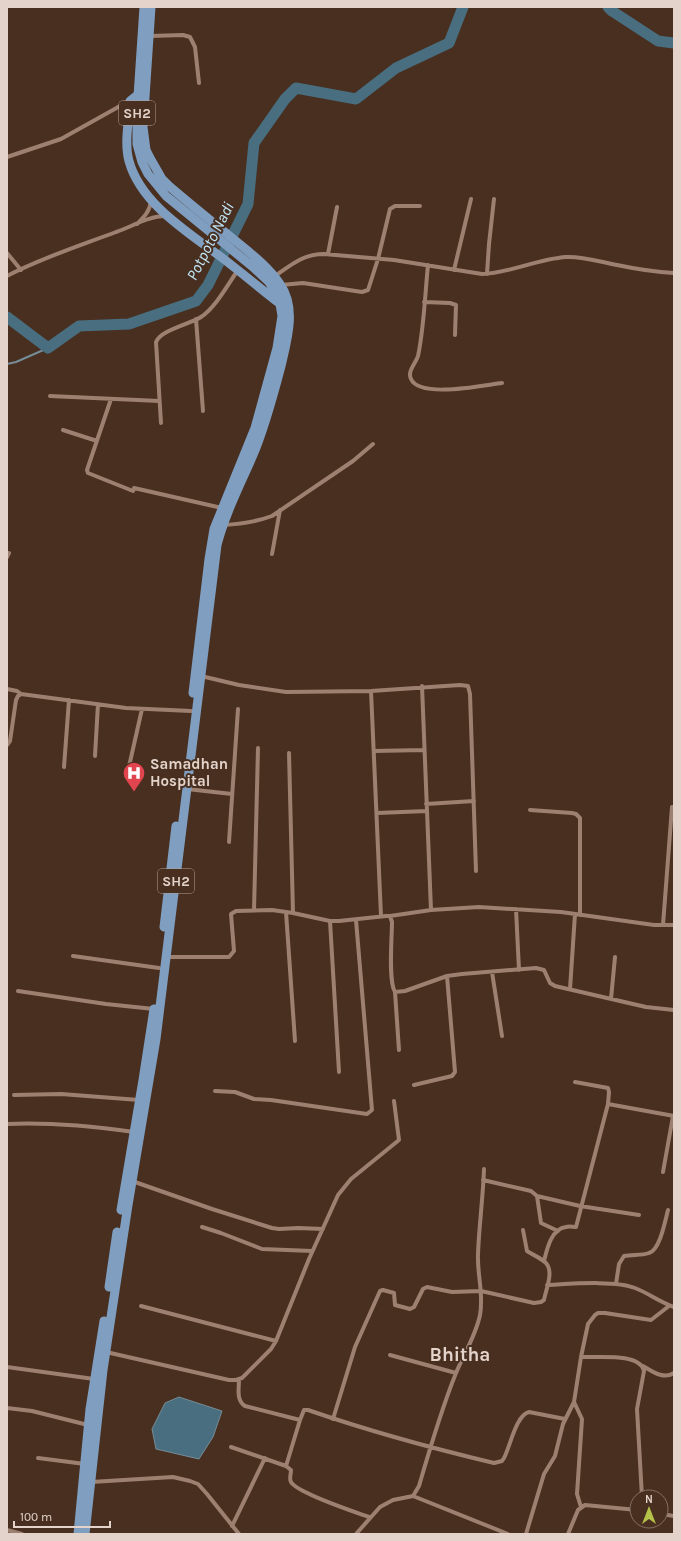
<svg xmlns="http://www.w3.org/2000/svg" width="681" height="1541" font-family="Karla,sans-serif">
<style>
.water{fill:#486e7f;stroke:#768c96}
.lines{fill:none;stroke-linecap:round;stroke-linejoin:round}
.stream{stroke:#768c96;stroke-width:2}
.river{stroke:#486e7f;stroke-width:11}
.minor{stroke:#9e8070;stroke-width:4}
.primary{stroke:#7f9ec0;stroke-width:9}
.labels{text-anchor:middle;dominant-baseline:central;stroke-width:4;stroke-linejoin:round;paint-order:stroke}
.shield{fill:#482f20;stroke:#b4a297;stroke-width:1}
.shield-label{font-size:14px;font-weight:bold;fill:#e3d3ca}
.poi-label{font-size:15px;font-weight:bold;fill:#e3d3ca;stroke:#482f20;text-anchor:start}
.water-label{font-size:16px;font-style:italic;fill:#c2eafc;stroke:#482f20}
.district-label{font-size:19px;font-weight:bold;fill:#e3d3ca;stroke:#482f20}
</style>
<rect width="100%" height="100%" fill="#482f20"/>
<path class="water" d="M179,1397L222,1411L213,1437L199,1459L156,1449L152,1429L165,1403Z"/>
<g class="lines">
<path class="stream" d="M7,364L16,362L48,348"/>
<path class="river" d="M608,7L612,11L658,41L674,43
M7,317L48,348L79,326L129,324L196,301L208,285L248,204L254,143L285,99L296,88L356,99L396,68L449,43L463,7"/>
<path class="minor" d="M150,36L183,35L190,37L195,47L199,83
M7,157L61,139L129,101
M137,224C144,217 150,211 151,201
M7,253L21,270
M328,254L337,207
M428,265C425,294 424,328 418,356C416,363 407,371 411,379C420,399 484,385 502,383
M454,270L471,199
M487,274L489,244L494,199
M7,276C41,258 79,246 116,232C131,227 149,216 165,216
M275,276C291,265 303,254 324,254L394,260L482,274C511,273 537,259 566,257C583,256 600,262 617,265C636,269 655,272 674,273
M281,285L303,283L362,292L368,290L378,259L390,209L395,206H420
M424,302L450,303L456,305L455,335
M196,319L203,411
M50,396L159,401
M111,399L87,470L88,473L133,491
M161,423L156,342C161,330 190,324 201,317C216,307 228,284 238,270
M63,430L97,441
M134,488L222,508
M223,525C240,524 256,522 272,516L353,461L373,444
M272,554L280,510
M7,557L9,553
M201,676L239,685L286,692L371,691L460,685L468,686L470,694L476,871
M422,686L431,910
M7,689L17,691L21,694
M371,691L381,916
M7,745L10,741L16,700L18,696L21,694L126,708L191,711
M374,751L424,750
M289,753L293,913
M95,756L98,704
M64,767L69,700
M128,771L142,709
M187,789L232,794
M426,804L474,801
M530,810L572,813L576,814L580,818V915
M377,813L427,811
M229,842L238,709
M516,909L519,970
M254,910L258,748
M286,912L295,1041
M390,916L431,910L479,907L561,912L654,925H674
M330,921L339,1072
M663,925L672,807
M73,956L159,968
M167,957H229L234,951L231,914L236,911L272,910L293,913L330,921H339L386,916H390L392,922C392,937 388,981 395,992L405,991L447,976L462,974L536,968L544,970L550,983L555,986L646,1007L674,1010
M492,972L502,1036
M570,989L575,914
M18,991L106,1004L154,1009
M395,992L399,1050
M611,999L615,957
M414,1085L452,1076L455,1072L447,976
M215,1091L235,1092L254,1099L271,1100L360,1113L367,1114L372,1110L356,920
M14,1095L61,1094L139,1100
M608,1104L674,1116
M7,1124C50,1122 91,1126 134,1132
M663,1172L673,1116
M483,1180L531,1191L537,1196L541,1223L558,1231
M132,1181L212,1209L272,1228L279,1229L298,1228L323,1229
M537,1196L580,1206L639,1215
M202,1227L221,1233L262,1249L312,1251
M544,1261C547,1249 551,1229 566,1227C569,1226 573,1227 576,1227L608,1104L609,1092L608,1088L575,1082
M616,1284L619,1264L624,1256C632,1254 641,1256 649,1253C660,1250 665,1221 668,1210
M547,1285C569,1284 616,1280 635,1288C648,1293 660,1302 674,1307
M141,1306L276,1341
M106,1352L229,1380H236L242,1378L271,1349L276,1341L309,1259L338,1195L351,1179L399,1140L394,1101
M390,1355L456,1373
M581,1357C596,1358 640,1352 644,1371L637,1409L642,1497
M643,1366C652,1371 663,1380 674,1373
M7,1367L94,1379
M239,1379C239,1389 236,1400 245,1406L300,1420
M574,1402L582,1419L577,1494L581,1507
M7,1408L32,1411L88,1425
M333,1419L355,1347L380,1291L383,1290L394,1293L395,1305L410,1309L414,1307L423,1289L427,1287L452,1292L481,1291L534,1303L541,1302L544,1300C546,1289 554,1272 546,1263C541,1258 533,1255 527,1251L523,1230
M231,1447L286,1466
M38,1458L85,1464
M91,1482L173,1477L190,1481L198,1484L207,1494L239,1534
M413,1496L419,1486C430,1448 441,1410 456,1373C464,1354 476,1335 480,1315C484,1294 477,1275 478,1254C479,1226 483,1198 484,1169
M413,1496L508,1534
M661,1514L674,1516
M369,1517C355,1512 297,1493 291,1482C289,1479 291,1474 291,1470L286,1466L300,1420L304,1410H308C369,1431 431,1448 494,1463L502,1461L504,1458C510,1447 516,1415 529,1412L565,1419
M232,1526L265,1458
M7,1530L22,1534
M356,1534L380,1507L393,1500L413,1496
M526,1534L544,1474L555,1456L563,1424L574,1402L581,1357L588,1324L595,1315L598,1313H605L651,1320L669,1306
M568,1534L578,1510L585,1505L637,1510"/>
<path class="primary" d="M144,7L137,111V144L142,162L148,174L166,196L253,267L269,282L278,297L280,304L282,316L277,348L255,428L214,529L209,559L193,693
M140,93L130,101C129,120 124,143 129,161C141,205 191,234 225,260C243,274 261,289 279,303
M164,927L176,826
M121,1210L143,1080L154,1009
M109,1287L117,1232
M78,1534L90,1409L104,1321
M85,1534L103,1370L128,1205L156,1039L217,545C225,514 240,485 253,455C265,427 273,396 281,366C287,340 297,308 280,284C268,266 249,252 232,238C211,221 190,204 169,186L162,179L150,158L146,150L143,127L151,7"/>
</g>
<defs>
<g id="hospital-pin" transform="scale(1.15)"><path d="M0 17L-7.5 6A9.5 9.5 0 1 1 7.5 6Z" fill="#e0444e" stroke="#482f20"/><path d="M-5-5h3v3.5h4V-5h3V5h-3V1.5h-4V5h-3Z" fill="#fff"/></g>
</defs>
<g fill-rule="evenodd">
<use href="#hospital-pin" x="134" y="773"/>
</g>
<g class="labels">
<g class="shield">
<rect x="119" y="101" width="36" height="24" rx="3"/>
<rect x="158" y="869" width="36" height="24" rx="3"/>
</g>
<g class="shield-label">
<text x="137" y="113">SH2</text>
<text x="176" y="881">SH2</text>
</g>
<g class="poi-label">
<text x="150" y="764">Samadhan<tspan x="150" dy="17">Hospital</tspan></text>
</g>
<g class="water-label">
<text transform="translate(210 241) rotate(-63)">Potpoto Nadi</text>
</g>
<g class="district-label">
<text x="460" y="1355">Bhitha</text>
</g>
</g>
<rect width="681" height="1541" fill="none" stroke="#e3d3ca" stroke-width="16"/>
<g transform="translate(649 1509)"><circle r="19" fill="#482f20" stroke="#867164"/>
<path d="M0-3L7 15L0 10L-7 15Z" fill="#b5c249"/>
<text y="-6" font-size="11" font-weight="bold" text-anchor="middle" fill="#e3d3ca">N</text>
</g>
<path d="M14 1521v6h96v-6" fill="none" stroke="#e3d3ca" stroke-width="2"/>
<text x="20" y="1521" font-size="12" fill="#e3d3ca" stroke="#482f20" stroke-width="3" paint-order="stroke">100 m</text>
</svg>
